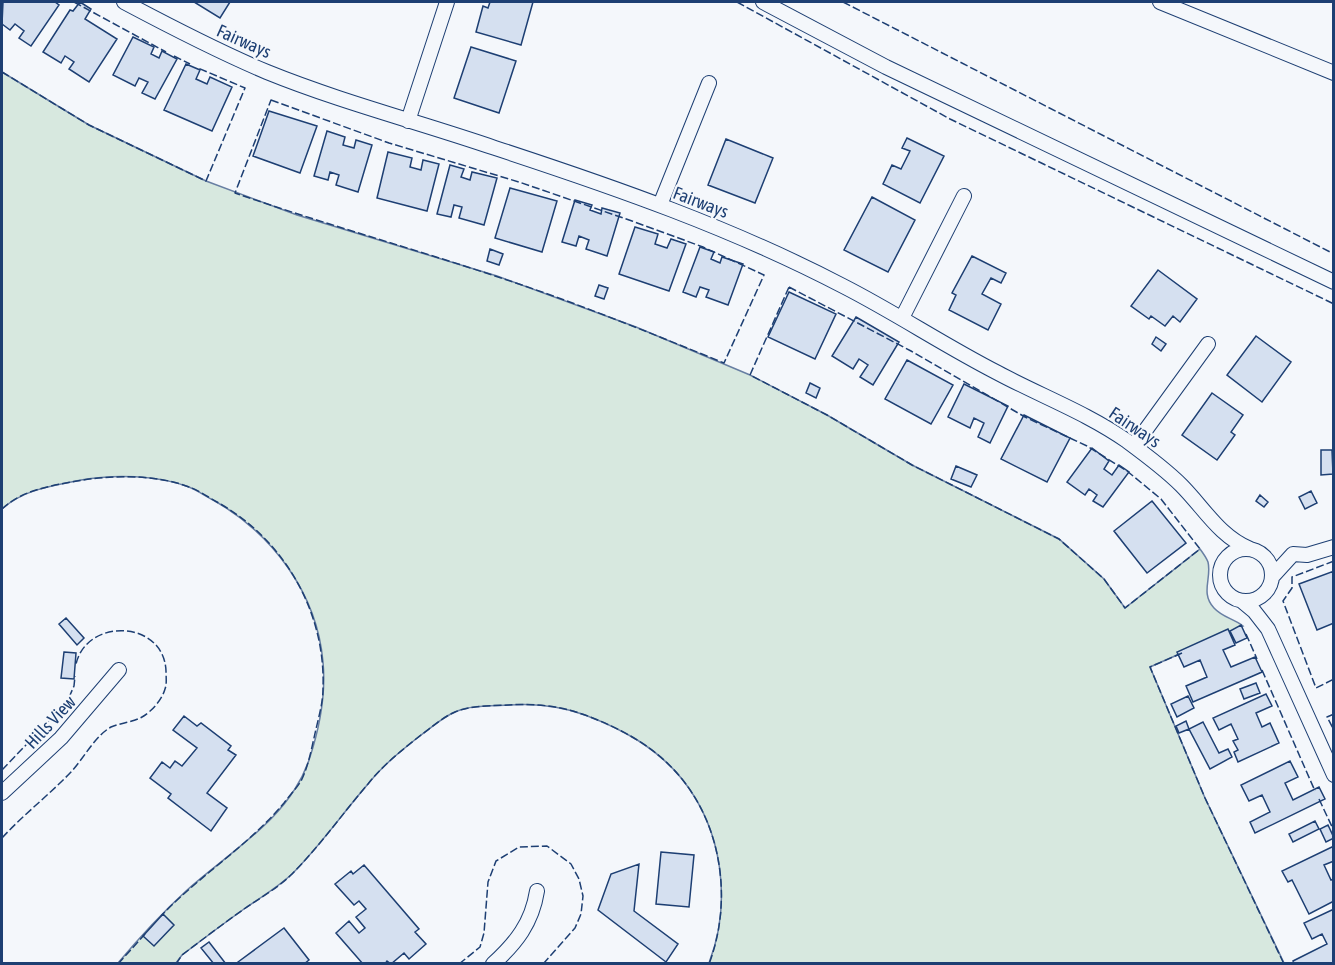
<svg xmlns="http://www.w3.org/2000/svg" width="1335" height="965" font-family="'Asap Condensed',sans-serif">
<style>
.green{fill:#d7e8df;stroke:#687fa3;stroke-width:1.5}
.building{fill:#d5e0f0;stroke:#1d3f73;stroke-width:1.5}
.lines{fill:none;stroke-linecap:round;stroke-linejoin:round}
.street-casing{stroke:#1d3f73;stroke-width:16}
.street{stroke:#f4f7fb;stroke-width:14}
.fence{stroke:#1d3f73;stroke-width:1.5;stroke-dasharray:8 3;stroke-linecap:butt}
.labels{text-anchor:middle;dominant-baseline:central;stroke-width:4.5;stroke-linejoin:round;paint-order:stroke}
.street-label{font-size:18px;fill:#1d3f73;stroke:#f4f7fb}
</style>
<rect width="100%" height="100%" fill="#f4f7fb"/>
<path class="green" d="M2,72L89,125L206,181L297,215L497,276L636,327L750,375L827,415L912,465L1059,539L1104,579L1125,608L1200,549C1203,553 1206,557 1208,562C1212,578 1200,593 1214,608C1222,617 1234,619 1243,626L1150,667L1205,798L1284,963H709C732,903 723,830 682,779C656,747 622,729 585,715C561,706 535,703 509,705C492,706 471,705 455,712C443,717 432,727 421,735C402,750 383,765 368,784C342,814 320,846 292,874C278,887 260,898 244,909C223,924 203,939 182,955L176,963H118C139,938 162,913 186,891C230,851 289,819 309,760C319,730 326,694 323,662C317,593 272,533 213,500C205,496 197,490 189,487C158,475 114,474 81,480C53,486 24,489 2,509Z"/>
<path class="building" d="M3,2H55L59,5L31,46L19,38L24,31L15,24L10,30L2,24Z
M80,2L91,9L85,19L117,39L89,82L69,69L74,62L65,56L61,63L43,52L70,10L73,11Z
M194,2H230L220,18Z
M490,2H533L521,45L476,32L483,6L488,8Z
M133,37L154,47L151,54L159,58L162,51L177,59L155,99L142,93L148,82L139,78L135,86L113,75Z
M471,47L516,61L499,113L454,98Z
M186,64L200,70L196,79L207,84L210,77L232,87L212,131L164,110Z
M269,111L317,126L300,173L253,156Z
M327,131L345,137L343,145L354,148L356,140L372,145L358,192L336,185L339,175L330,172L328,180L314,176Z
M907,138L944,156L920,203L883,184L892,165L901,169L910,151L902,148Z
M726,139L773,158L755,203L708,185Z
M388,152L412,158L410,167L421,170L423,160L439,164L427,211L377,198Z
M450,165L464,169L461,177L470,180L472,172L497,178L484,225L459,218L462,207L454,205L451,217L437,214Z
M510,188L557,201L542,252L495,238Z
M872,197L915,220L888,272L844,250Z
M575,200L592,205L590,210L601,214L602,208L620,213L607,256L586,249L589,240L579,236L576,246L562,242Z
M635,227L658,234L655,244L667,248L671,239L686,244L669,291L619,274Z
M700,247L714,252L711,259L720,263L722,257L743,264L728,305L706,297L709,290L700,287L696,297L683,292Z
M490,249L503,254L499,265L487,261Z
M972,256L1006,273L1001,283L991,278L982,294L1001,304L988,330L949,310L956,295L952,293Z
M1158,270L1197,299L1180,322L1173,316L1165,326L1151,316L1149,319L1131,306Z
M599,285L608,288L604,299L595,296Z
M789,292L836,314L815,359L768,337Z
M856,317L899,342L873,385L860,377L868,365L859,359L853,369L832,356Z
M1256,336L1291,362L1262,402L1227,375Z
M1156,337L1166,344L1161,351L1152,344Z
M907,360L953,385L931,424L885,399Z
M810,383L820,388L816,398L806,393Z
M964,384L1008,406L990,443L978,437L984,423L974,418L970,428L948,417Z
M1212,393L1243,415L1231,432L1235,435L1217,460L1182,435Z
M1024,415L1070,438L1047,482L1001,459Z
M1092,448L1109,461L1104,469L1112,475L1119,465L1129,472L1103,507L1093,501L1097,495L1089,489L1085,495L1067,482Z
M1321,450H1332L1333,474L1321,475Z
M956,466L977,475L971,487L951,479Z
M1311,491L1317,503L1305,509L1299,497Z
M1260,495L1268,502L1264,507L1256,501Z
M1152,501L1186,543L1147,573L1114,531Z
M1334,571V623L1317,630L1299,584Z
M66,618L84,638L77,645L59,624Z
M1241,625L1247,638L1236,643L1230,631Z
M1228,629L1235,645L1223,650L1231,667L1255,657L1262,672L1193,702L1186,686L1207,677L1200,660L1184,667L1177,652Z
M64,652L76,653L74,679L61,678Z
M1256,683L1260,693L1244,699L1240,689Z
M1266,694L1272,706L1256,713L1262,727L1270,723L1279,743L1238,762L1234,752L1238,750L1233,741L1238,739L1231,724L1219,730L1213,718Z
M1188,696L1194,708L1177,717L1171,704Z
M184,716L197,726L201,723L231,746L228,750L236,755L207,793L227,808L211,831L168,798L171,794L150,778L162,762L170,768L175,761L182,766L197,748L173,730Z
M1186,721L1189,729L1179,733L1176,726Z
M1203,722L1219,753L1228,749L1232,757L1210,769L1189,729Z
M1290,761L1298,777L1285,783L1293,800L1319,787L1325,799L1255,833L1250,822L1270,812L1262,795L1249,801L1241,785Z
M1315,821L1319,829L1293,842L1289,834Z
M1328,825L1334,838L1326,842L1320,829Z
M1334,846V861L1324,865L1331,880L1334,879V901L1309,914L1292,880L1288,882L1282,871Z
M661,852L694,855L689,907L656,904Z
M639,864L634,911L678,944L666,962L598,910L611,874Z
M364,865L419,929L415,932L426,944L409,959L404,953L391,964L387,961L385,964H363L336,933L349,921L359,933L365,928L356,917L366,909L359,901L354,905L335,884L351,871L353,874Z
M1334,909V964H1294L1293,961L1327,944L1322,934L1312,939L1304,923Z
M163,914L174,925L154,946L143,936Z
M284,928L309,960L304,964H240L238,962Z
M209,942L226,964H214L201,948Z"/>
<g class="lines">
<g class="street-casing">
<path id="street" d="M124,2C171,27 217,51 267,72C341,102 419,122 495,148C614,187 732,228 843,286C896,313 945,346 998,373C1041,396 1087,413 1127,441C1146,455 1165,469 1181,485C1204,508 1219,536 1250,549
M763,2L886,67L1334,282
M1160,2L1334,73
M408,121L447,2
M660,205L709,83
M902,318L964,196
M1134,446L1208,344
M1220 575a26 26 0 1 1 52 0a26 26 0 1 1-52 0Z
M1272,577L1293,554L1307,555L1334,547
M1242,601L1254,611L1268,629L1334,775
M2,793L61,738L119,670
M493,964C516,943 532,923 537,891"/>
</g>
<use href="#street" class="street"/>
<path class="fence" d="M74,2L166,52
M737,2L950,119L1334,304
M843,2L1334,254
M174,56L190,64
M2,72L89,125L206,181L245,88L198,68
M271,100L389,143L519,182L632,221L703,247L764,275L724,363C648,332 572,301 495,276C408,247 321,223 235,193Z
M789,287L911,351L1025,417L1087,446L1127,471L1161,499L1200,549L1125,608L1104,579L1059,539L912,465L827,415L750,375Z
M2,509C22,490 50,486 77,481C111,475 156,474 189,487C198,490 208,497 217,502C284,539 326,612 323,689C323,702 319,716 316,729C312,746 309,765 301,781C296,789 289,796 284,803C248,846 200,875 161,916
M1334,561L1292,577V588L1283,601L1316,688L1334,679
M1246,634L1257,659
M1182,653L1150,667L1205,798L1284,964
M1262,670L1315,791
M1334,714L1327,717L1334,730
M2,770L67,702L74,686L75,676
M1319,799L1334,831
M2,838C24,814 49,795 71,772C84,758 95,736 111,727C121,723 133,722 142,717C151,712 162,700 165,689C167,684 166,677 166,671C164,620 87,617 76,664
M118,964L145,934
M176,964L182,955C203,939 223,924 244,909C260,898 278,888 292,874C320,846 342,814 368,784C383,765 402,750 421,735C432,727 443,717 455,712C471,705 492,706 509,705C535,703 560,706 585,715C622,729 656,747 682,779C723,830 732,903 709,964
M459,964L480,947L484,933L488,882L496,861L519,847L547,846L571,864L579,879L583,896L581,914L575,928L543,964"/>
</g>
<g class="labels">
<g class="street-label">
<text transform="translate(244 41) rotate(24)">Fairways</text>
<text transform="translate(701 202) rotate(21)">Fairways</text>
<text transform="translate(1135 427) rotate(34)">Fairways</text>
<text transform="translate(50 722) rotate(-47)">Hills View</text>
</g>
</g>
<rect width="1335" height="965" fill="none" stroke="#1d3f73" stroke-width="6"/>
</svg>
